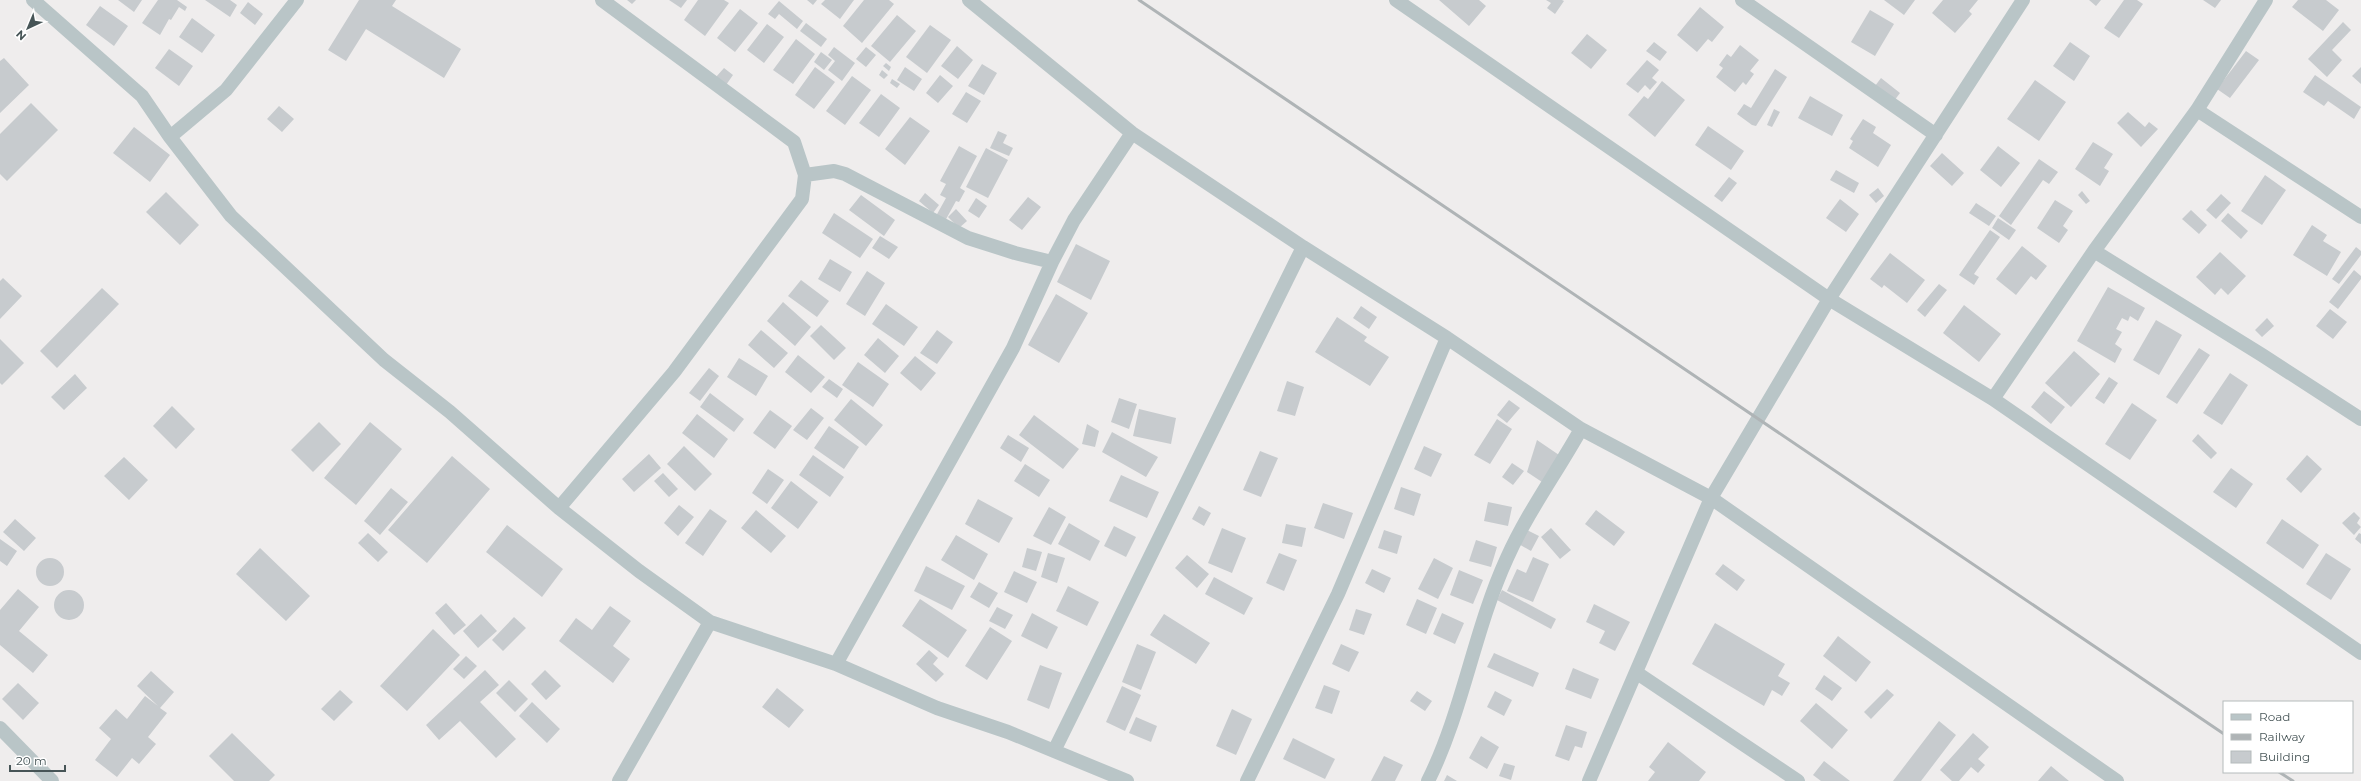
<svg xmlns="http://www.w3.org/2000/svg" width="2361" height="781" font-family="Montserrat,sans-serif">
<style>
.building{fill:#c7cbce}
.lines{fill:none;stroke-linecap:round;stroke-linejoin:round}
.street{stroke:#b9c5c7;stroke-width:14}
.rail{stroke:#afb4b6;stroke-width:3}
</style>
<rect width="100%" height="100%" fill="#efeded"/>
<path class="building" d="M118,0H142L134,12Z
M158,0H177L187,7L185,11L179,7L171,20L169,19L160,35L142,23Z
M205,0H230L237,5L230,17Z
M359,0H396L392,6L461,49L444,78L366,29L346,61L328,50Z
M627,0H636L632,4Z
M669,0H687L681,8Z
M698,0H724L729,3L705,36L684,20Z
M807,0H817L813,5Z
M825,0H854L840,19L821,4Z
M864,0H889L894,4L862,43L843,26Z
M1439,0H1479L1486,6L1469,26Z
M1546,0H1562L1564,1L1555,14L1547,8L1551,3Z
M1884,0H1915L1904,15Z
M1943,0H1978L1969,11L1972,14L1955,33L1932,13Z
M2089,0H2101L2096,6Z
M2124,0H2137L2143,4L2119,38L2104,28Z
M2203,0H2221L2215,8Z
M2298,0H2326L2339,10L2323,31L2292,7Z
M779,1L803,21L797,29L779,14L775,19L768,14Z
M248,2L263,14L255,25L240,13Z
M100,6L128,26L114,46L86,25Z
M1700,7L1724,27L1712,42L1708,39L1697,52L1677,35Z
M740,9L758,23L735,52L717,38Z
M1870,10L1894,24L1875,56L1851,42Z
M897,15L916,31L890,62L871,46Z
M192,18L215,35L202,53L179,37Z
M2343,22L2351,30L2332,50L2342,60L2327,77L2308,59Z
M806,23L827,39L821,47L800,31Z
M767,24L784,37L764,63L747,50Z
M930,25L951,40L927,73L906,57Z
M1587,34L1607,50L1591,69L1571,53Z
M796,39L815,54L793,84L773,70Z
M1654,42L1667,52L1660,61L1646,51Z
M2070,42L2090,56L2074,81L2053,66Z
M1740,45L1759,60L1750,71L1754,74L1746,85L1743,82L1735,92L1716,77L1723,68L1719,65L1727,54L1731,57Z
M957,46L973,60L958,79L941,66Z
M834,47L855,63L842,81L828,70L835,61L828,55Z
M866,47L876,55L866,67L856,59Z
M169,49L193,66L179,86L155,68Z
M2246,51L2259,60L2230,98L2217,89Z
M821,52L832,60L824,70L814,62Z
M4,58L29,85L0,113V61Z
M1647,60L1659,70L1652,78L1657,82L1650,90L1645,85L1638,93L1626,84Z
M886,63L891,67L889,71L883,66Z
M982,64L997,73L984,95L968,86Z
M815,67L835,82L814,109L795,95Z
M905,67L922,79L914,91L897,80Z
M2361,67V84L2352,76Z
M724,68L733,75L726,85L716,77Z
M1775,69L1787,77L1756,126L1752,125L1737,114L1744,104L1751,108Z
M882,70L888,75L884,79L879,75Z
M940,75L953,86L938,103L926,93Z
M2315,75L2361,107L2354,119L2328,101L2324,106L2303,92Z
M852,76L871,90L845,125L826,111Z
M1881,78L1900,93L1894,101L1875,86Z
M892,79L900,84L897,88L890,83Z
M2035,80L2066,102L2039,141L2007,119Z
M1662,81L1685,100L1655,137L1628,115L1644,96L1648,99Z
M966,92L981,101L967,123L952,114Z
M881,94L900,108L879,137L859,123Z
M1810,96L1843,115L1832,136L1798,118Z
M31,103L58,130L7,181L0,174V134Z
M279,106L294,119L282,132L267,119Z
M1774,109L1780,112L1772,127L1767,125Z
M2128,112L2145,127L2149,122L2158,129L2141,147L2117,123Z
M910,117L930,131L905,165L885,149Z
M1863,119L1876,127L1873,133L1891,145L1878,167L1849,148L1853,141L1850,139Z
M1708,126L1744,151L1731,170L1695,145Z
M134,127L170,155L150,182L113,153Z
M998,131L1007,135L1003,143L1013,148L1009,156L990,148Z
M2093,142L2113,154L2104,168L2109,171L2100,186L2075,169Z
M959,146L977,156L960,188L965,191L959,202L956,201L945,221L936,216L946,198L940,195L946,184L940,181Z
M1998,146L2020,163L2001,187L1980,170Z
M986,148L1008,160L988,198L966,187Z
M1942,153L1964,173L1952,186L1930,166Z
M2039,159L2058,172L2049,184L2043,180L2011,225L1999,216Z
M1836,170L1859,183L1854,193L1830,180Z
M2265,175L2286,190L2262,225L2241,211Z
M1729,177L1737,183L1722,202L1714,196Z
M1878,188L1884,196L1876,203L1869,195Z
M2082,191L2090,201L2086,204L2078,195Z
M166,192L199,225L180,245L146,212Z
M925,193L939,205L933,213L919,201Z
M2221,194L2231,203L2216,219L2206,210Z
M861,195L895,220L884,236L849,210Z
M1028,197L1041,207L1022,230L1009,220Z
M976,198L987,206L979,218L968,211Z
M1840,199L1859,214L1846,232L1826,218Z
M2055,200L2073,211L2063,226L2068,230L2059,243L2037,228Z
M1976,203L1996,216L1989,226L1969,213Z
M956,209L967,221L959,228L948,217Z
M2191,210L2207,225L2199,234L2182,219Z
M834,213L873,239L860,258L822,233Z
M2228,213L2248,231L2241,239L2221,221Z
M1998,218L2016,230L2009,240L1992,228Z
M2312,225L2327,235L2323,241L2341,252L2327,276L2293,255Z
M1990,230L2000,237L1974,274L1979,277L1974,285L1959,275Z
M880,236L898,247L889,259L872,248Z
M1076,244L1110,261L1091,300L1057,282Z
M2022,246L2047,266L2036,280L2031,276L2016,295L1996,279Z
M2356,247L2361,251V255L2339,284L2332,279Z
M2220,252L2246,276L2228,295L2221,288L2215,295L2196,277Z
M1890,253L1925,280L1907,303L1884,285L1882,288L1870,279Z
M830,259L852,272L840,292L818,279Z
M2354,270L2361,276V279L2338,309L2329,302Z
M867,271L885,283L865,316L846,304Z
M3,278L22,296L0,319V281Z
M801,280L829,301L817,317L788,296Z
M1939,284L1947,290L1925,317L1917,310Z
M2108,287L2145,308L2138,321L2130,316L2128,321L2122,318L2116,329L2122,332L2115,344L2122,349L2115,363L2077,341Z
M102,288L119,304L57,368L40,351Z
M1056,294L1088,313L1059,363L1028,345Z
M783,302L811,327L795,346L767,321Z
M886,304L918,327L904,346L872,324Z
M1964,305L2001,334L1979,362L1943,333Z
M1361,306L1377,317L1369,329L1353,318Z
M2330,309L2347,322L2333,339L2316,326Z
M1337,317L1367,337L1364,341L1389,357L1370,386L1315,352Z
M2267,318L2274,326L2262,337L2255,330Z
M2156,320L2182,335L2159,375L2133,360Z
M821,325L846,348L834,360L810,336Z
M761,330L788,353L774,368L748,345Z
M937,330L953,342L937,364L920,353Z
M878,338L899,356L885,373L864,355Z
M0,339L24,363L2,385L0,383Z
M2199,348L2210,355L2177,404L2166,397Z
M2074,351L2100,374L2071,407L2045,383Z
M798,355L825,377L811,393L785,372Z
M915,356L936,373L921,391L900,373Z
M739,358L768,376L756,396L727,377Z
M858,362L889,384L873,407L842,385Z
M709,368L719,376L700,401L689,393Z
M2230,373L2248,385L2222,425L2203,413Z
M75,374L87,388L64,410L51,397Z
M2109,377L2118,383L2104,404L2095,398Z
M829,379L843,389L837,398L822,387Z
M1287,381L1304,387L1295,416L1277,411Z
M2044,391L2065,407L2051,424L2031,407Z
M710,393L744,419L734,432L700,407Z
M1119,398L1137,404L1129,429L1111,422Z
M851,399L883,425L866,446L834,420Z
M1509,400L1520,408L1507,423L1497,415Z
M2132,403L2157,420L2130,460L2105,444Z
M172,406L195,429L176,449L153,426Z
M811,408L824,418L807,440L793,430Z
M1139,409L1176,418L1171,444L1133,436Z
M770,410L792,426L775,449L753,433Z
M697,414L728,439L714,458L682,433Z
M1034,415L1079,449L1063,469L1019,435Z
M1497,419L1512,429L1490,464L1474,455Z
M319,422L341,444L313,472L291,450Z
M370,422L402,449L356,505L324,478Z
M1087,424L1099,431L1095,447L1082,444Z
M829,426L859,447L844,469L814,448Z
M1112,432L1158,457L1146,477L1102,452Z
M2198,434L2217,453L2211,459L2192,441Z
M1008,435L1029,448L1021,462L1000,448Z
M1537,440L1559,455L1542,482L1527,472Z
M684,446L712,474L695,491L667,464Z
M1424,446L1442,454L1431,477L1414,469Z
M1260,451L1278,458L1261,497L1243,490Z
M649,454L661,468L634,492L622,479Z
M813,455L844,477L830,497L799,475Z
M2307,455L2322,469L2301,493L2286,479Z
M452,456L490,489L427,563L388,530Z
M124,457L148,480L129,500L104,476Z
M1512,463L1524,471L1513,485L1502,477Z
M1025,464L1050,480L1039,497L1014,481Z
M2231,468L2253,484L2236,508L2213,492Z
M768,469L784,480L767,504L752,493Z
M663,473L678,489L669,497L654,481Z
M1121,475L1159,492L1147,518L1109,501Z
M791,481L818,502L798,529L771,508Z
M1401,487L1421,494L1414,516L1394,509Z
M391,488L408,502L380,535L364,521Z
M978,499L1013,518L999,543L965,524Z
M1488,502L1512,507L1508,526L1484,521Z
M1323,503L1353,513L1344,539L1314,528Z
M679,505L694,517L678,536L664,523Z
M1199,506L1211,513L1204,526L1192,519Z
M1049,507L1066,517L1051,545L1033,536Z
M710,509L727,521L703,556L685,543Z
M756,510L786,536L771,553L741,528Z
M1596,510L1625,532L1614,546L1585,524Z
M2354,512L2360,518L2357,523L2361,527L2354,535L2342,523Z
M15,519L36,538L24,551L3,532Z
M2282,519L2319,545L2303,569L2266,543Z
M1069,523L1100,541L1090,561L1058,544Z
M1286,524L1306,528L1302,547L1282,543Z
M507,525L563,569L542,597L486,552Z
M1114,526L1136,537L1126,557L1104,546Z
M1222,528L1246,538L1232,573L1208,563Z
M1551,528L1571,550L1560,559L1541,537Z
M1525,529L1539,536L1531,551L1517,543Z
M1384,530L1402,536L1397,554L1378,548Z
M368,533L388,552L378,562L358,543Z
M2359,533L2361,534V544L2355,539Z
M956,535L988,554L974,580L941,560Z
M0,539L17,551L7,566L0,561Z
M1476,540L1497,547L1491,567L1469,561Z
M260,548L310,596L286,621L236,574Z
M1027,548L1042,552L1036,571L1022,567Z
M1048,553L1065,558L1057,583L1041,577Z
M1279,553L1297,560L1284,591L1266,583Z
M2326,553L2351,569L2331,600L2306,584Z
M1187,555L1209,574L1197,588L1175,568Z
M1533,557L1549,564L1533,602L1507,591L1517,569L1526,573Z
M36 572a14 14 0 1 1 28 0a14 14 0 1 1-28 0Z
M1434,558L1453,568L1438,599L1418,589Z
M1723,564L1745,580L1737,591L1715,574Z
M926,566L965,586L952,610L914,591Z
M1372,569L1391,578L1384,593L1365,583Z
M1459,570L1483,580L1473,604L1450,595Z
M1014,571L1037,582L1027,603L1004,592Z
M1214,577L1253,598L1244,615L1205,594Z
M979,582L998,593L989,608L970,597Z
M1068,586L1099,602L1087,626L1056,611Z
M18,589L39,607L19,631L48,655L33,673L0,645V610Z
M54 605a15 15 0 1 1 30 0a15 15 0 1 1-30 0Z
M1502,590L1556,619L1551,629L1497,600Z
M920,599L967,630L948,658L902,626Z
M1417,599L1437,608L1426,634L1406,625Z
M446,603L466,625L454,635L435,613Z
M1594,604L1630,622L1615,651L1599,643L1605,631L1586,622Z
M610,606L631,621L613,646L630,659L613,683L559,641L576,618L592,630Z
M997,607L1013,615L1005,629L989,621Z
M1356,609L1372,614L1364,635L1349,630Z
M1032,613L1058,627L1047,649L1021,636Z
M1442,613L1464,623L1455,644L1433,634Z
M481,614L497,631L478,648L463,631Z
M1164,614L1210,643L1196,664L1150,635Z
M514,617L526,628L503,651L492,640Z
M1715,623L1785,664L1778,676L1790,683L1782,696L1772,690L1764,706L1692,664Z
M990,627L1012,641L987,680L965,666Z
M433,629L460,655L407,711L380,686Z
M1838,636L1871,662L1856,682L1823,656Z
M1137,644L1156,652L1141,690L1122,682Z
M1341,644L1359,652L1349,672L1332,664Z
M929,650L938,658L933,664L944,674L936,682L916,664Z
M1494,653L1539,673L1533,687L1487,667Z
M466,656L477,666L464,679L453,669Z
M1040,665L1062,673L1049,709L1027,700Z
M1573,668L1599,679L1591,699L1565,689Z
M485,670L499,685L480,702L516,739L496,758L460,721L439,740L426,725Z
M545,670L561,686L546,700L531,684Z
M151,671L174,692L160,708L167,713L148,737L156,744L139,764L132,758L117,777L95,760L111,739L99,728L116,709L127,719L145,696L158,706L137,686Z
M1824,675L1842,688L1832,701L1815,689Z
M509,680L528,699L515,712L496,693Z
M18,683L39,703L23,720L2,699Z
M1324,685L1340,691L1332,714L1315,708Z
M1122,686L1141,695L1125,731L1106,722Z
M777,688L804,710L789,728L762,707Z
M1887,689L1894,695L1871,719L1864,712Z
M340,690L353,702L334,721L321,709Z
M1417,691L1432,701L1425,711L1410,701Z
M1495,691L1512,700L1504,716L1487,707Z
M532,702L560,729L547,743L519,716Z
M1816,703L1848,730L1832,749L1800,721Z
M1232,709L1252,719L1236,755L1216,746Z
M1136,717L1157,726L1151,742L1129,733Z
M1939,721L1956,735L1921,781H1893Z
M1566,725L1587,732L1582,748L1575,746L1569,761L1555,756Z
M232,733L275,775L269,781H234L209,756Z
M1973,733L1989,747L1978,759L1985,765L1978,773L1971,767L1959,781H1952L1940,770Z
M1481,736L1499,747L1487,769L1469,758Z
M1293,738L1335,759L1325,779L1283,759Z
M1668,742L1706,772L1699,781H1648L1655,772L1649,767Z
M1384,756L1403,765L1395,781H1371Z
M1824,761L1850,781H1821L1813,775Z
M1504,763L1515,766L1511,780L1499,776Z
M2051,766L2069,781H2038Z
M1447,775L1457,781H1444Z"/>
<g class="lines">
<path class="street" d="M33,0L142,96L170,137L231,216L384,360L450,412L559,508L639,571L710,622L836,664L937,708L1008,732L1127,781
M969,0L1132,133L1303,247L1447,338L1581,429L1711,498L2117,781
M1396,0L1829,299L1993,399L2361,653
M1742,0L1936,135
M2197,110L2361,217
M170,137L226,90L297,0
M805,175L834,171L845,174L968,238L1015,253L1052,262L1074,220L1132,133
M2094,251L2262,355L2361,419
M1993,399L2094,251L2197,110L2266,0
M559,508L674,372L802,199L805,175L794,142L602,0
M836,664L1013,348L1052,262
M1637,673L1798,781
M0,728L52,781
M1054,751L1303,247
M619,781L710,622
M1247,781L1338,594L1447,338
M1428,781C1463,711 1474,630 1507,558C1527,513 1557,472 1581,429
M1589,781L1711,498L1829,299L2023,0"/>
<path class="rail" d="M1139,0L2224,734
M2279,772L2293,781"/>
</g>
<rect x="2223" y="701" width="130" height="72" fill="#ffffff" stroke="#b5bbbc"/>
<rect x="2231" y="714" width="20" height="6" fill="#b9c5c7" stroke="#b5bbbc"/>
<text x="2259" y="721" font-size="12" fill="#475557">Road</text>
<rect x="2231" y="734" width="20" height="6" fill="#afb4b6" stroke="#b5bbbc"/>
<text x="2259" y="741" font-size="12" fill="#475557">Railway</text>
<rect x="2231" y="751" width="20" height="12" fill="#c7cbce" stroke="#b5bbbc"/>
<text x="2259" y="761" font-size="12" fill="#475557">Building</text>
<g transform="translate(28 28) rotate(224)" stroke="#ffffff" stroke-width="3" paint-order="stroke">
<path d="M0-3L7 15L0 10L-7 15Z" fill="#475557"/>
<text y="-6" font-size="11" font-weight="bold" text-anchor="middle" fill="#475557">N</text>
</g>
<path d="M10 765v6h55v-6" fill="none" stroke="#475557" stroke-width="2"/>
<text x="16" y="765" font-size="12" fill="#475557" stroke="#ffffff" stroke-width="3" paint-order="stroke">20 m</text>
</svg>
